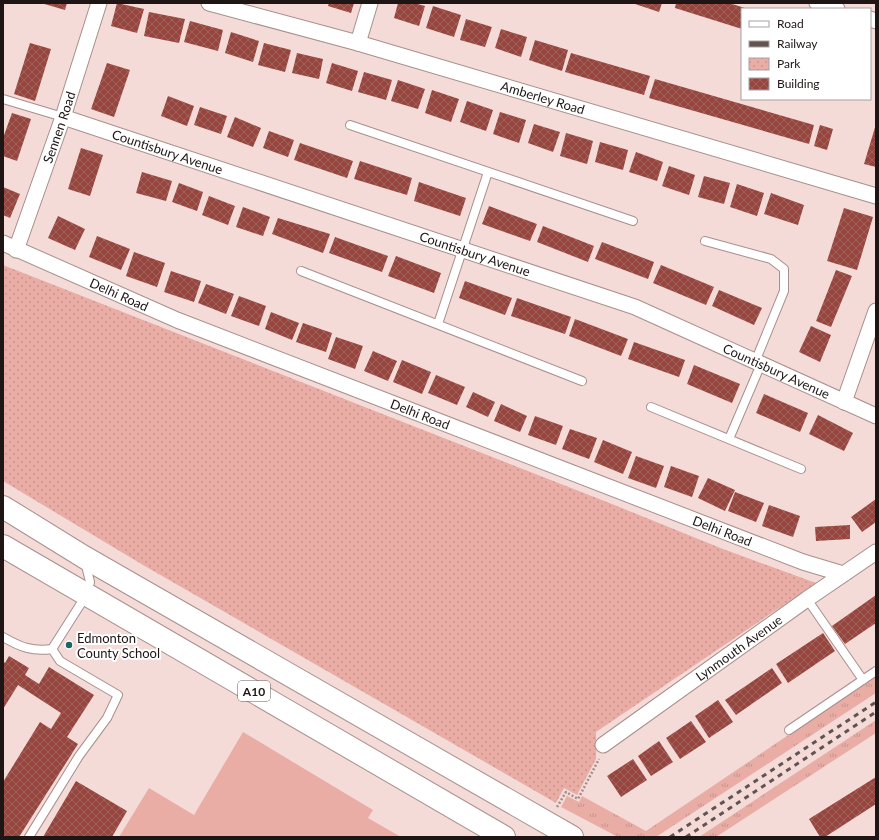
<svg xmlns="http://www.w3.org/2000/svg" width="879" height="840" font-family="Lato,sans-serif">
<style>
.grass{fill:url(#grass-tufts)}
.park{fill:url(#park-dots)}
.pitch{fill:#eaada5}
.building{fill:url(#building-cross-hatch)}
.lines{fill:none;stroke-linecap:round;stroke-linejoin:round}
.service-casing{stroke:#a78f8c;stroke-width:10}
.minor-casing{stroke:#a78f8c;stroke-width:17}
.trunk-casing{stroke:#a78f8c;stroke-width:24}
.path{stroke:#a18e8b;stroke-width:2.5;stroke-dasharray:2 2;stroke-linecap:butt}
.service{stroke:#fff;stroke-width:8}
.minor{stroke:#fff;stroke-width:15}
.trunk{stroke:#fff;stroke-width:22}
.rail{stroke:#625352;stroke-width:3;stroke-dasharray:5 5;stroke-linecap:butt}
.poi-dot{fill:#1c675f;stroke:#fff;stroke-width:1.5}
.labels{text-anchor:middle;dominant-baseline:central;stroke-width:4;stroke-linejoin:round;paint-order:stroke}
.shield{fill:#fff;stroke:#625b5a;stroke-width:1}
.shield-label{font-size:12px;font-weight:bold;fill:#1e1514}
.street-label{font-size:13px;fill:#1e1514;stroke:#fff}
.poi-label{font-size:13px;fill:#1e1514;stroke:#fff;text-anchor:start}
</style>
<defs>
<pattern id="grass-tufts" width="24" height="20" patternUnits="userSpaceOnUse"><rect width="24" height="20" fill="#eaada5"/><path d="M3 7l-1-3M5 7V3M7 7l1-3M15 17l-1-3M17 17v-4M19 17l1-3" fill="none" stroke="#c8948d"/></pattern>
<pattern id="park-dots" width="8" height="8" patternUnits="userSpaceOnUse"><rect width="8" height="8" fill="#eaada5"/><path d="M2 2h.1M6 6h.1" fill="none" stroke="#c8948d" stroke-width="1.8" stroke-linecap="round"/></pattern>
<pattern id="building-cross-hatch" width="8" height="8" patternUnits="userSpaceOnUse"><rect width="8" height="8" fill="#96463e"/><path d="M0 0l8 8M0 8l8-8" fill="none" stroke="#a0635c"/></pattern>
</defs>
<rect width="100%" height="100%" fill="#f5dbd8"/>
<path class="grass" d="M876,676V693L656,837H618L561,807L567,796L579,802L582,796L646,831Z
M876,720V733L716,837H699Z"/>
<path class="park" d="M3,265L612,504L723,549L816,583L596,732V759L577,795L564,788L556,803L143,565L3,481Z"/>
<path class="pitch" d="M243,732L373,810L368,818L401,837H119L149,788L194,815Z"/>
<path class="building" d="M41,3H67L65,10Z
M117,3L144,9L137,33L111,26Z
M329,3H354L351,13L328,6Z
M398,3H414L425,6L419,26L394,18Z
M632,3H662L659,12Z
M676,3H729L748,9H742V29L675,8Z
M433,6L461,15L454,37L426,28Z
M149,12L185,19L179,43L144,36Z
M466,19L492,27L485,47L460,40Z
M190,21L223,30L218,51L184,42Z
M501,29L527,37L521,57L495,48Z
M231,32L259,41L253,62L225,53Z
M535,40L568,50L562,71L529,60Z
M30,43L51,49L35,101L14,94Z
M264,43L291,50L285,72L258,65Z
M297,53L323,59L319,79L292,73Z
M571,53L650,76L644,95L565,72Z
M107,63L130,70L114,117L91,109Z
M332,63L358,71L352,91L326,83Z
M364,72L392,80L386,100L358,92Z
M655,79L814,125L809,144L649,98Z
M398,80L425,89L418,109L391,101Z
M432,90L459,99L451,122L425,113Z
M168,96L194,106L187,126L161,116Z
M467,101L493,110L486,131L460,122Z
M200,107L227,116L221,134L194,125Z
M500,112L526,120L519,143L493,134Z
M12,113L31,119L17,161L3,156V138Z
M235,117L261,128L253,147L227,137Z
M534,124L560,132L553,152L528,143Z
M876,124V167L864,164Z
M820,125L833,129L827,150L814,146Z
M269,131L294,140L288,157L263,148Z
M566,133L593,141L587,164L560,156Z
M600,142L628,150L623,170L595,162Z
M300,143L353,161L347,178L294,160Z
M81,148L103,155L90,196L68,189Z
M636,152L663,162L657,181L629,172Z
M360,161L412,178L407,195L354,179Z
M669,166L695,175L689,195L662,186Z
M142,172L172,181L166,201L136,193Z
M704,176L730,183L724,204L698,197Z
M419,182L466,198L460,216L414,201Z
M179,183L203,192L197,211L172,202Z
M737,184L764,193L757,216L730,207Z
M3,187L20,194L10,218L3,215Z
M771,193L804,205L798,225L764,214Z
M209,196L235,206L228,225L202,215Z
M489,206L537,224L530,241L482,224Z
M243,207L270,217L263,236L236,227Z
M844,208L873,217L857,270L827,261Z
M58,216L85,229L75,250L48,238Z
M278,218L330,234L323,253L272,234Z
M543,226L594,246L588,262L537,242Z
M97,236L130,249L121,270L89,257Z
M335,237L388,256L382,272L329,253Z
M602,242L654,262L648,279L595,259Z
M134,252L165,263L157,287L126,276Z
M396,256L441,273L434,293L388,276Z
M661,265L714,287L706,305L653,283Z
M836,270L852,276L831,327L816,321Z
M171,271L201,281L194,302L164,292Z
M465,281L512,298L505,315L459,298Z
M206,284L234,294L226,314L198,303Z
M719,290L762,308L754,325L712,306Z
M239,296L266,306L259,326L231,316Z
M517,298L571,317L565,334L511,316Z
M271,312L299,323L292,340L265,329Z
M575,319L628,339L621,356L569,336Z
M303,323L332,333L326,352L296,342Z
M811,326L831,335L820,362L799,352Z
M336,337L363,346L355,369L328,359Z
M634,342L685,360L679,377L628,359Z
M373,351L397,361L388,381L364,371Z
M402,360L431,372L422,394L393,382Z
M694,365L740,384L732,403L687,384Z
M436,375L465,387L457,405L428,393Z
M473,392L495,402L488,417L466,407Z
M764,394L808,413L800,432L756,413Z
M501,404L527,416L520,432L494,421Z
M818,415L853,433L844,451L809,434Z
M535,416L563,426L556,445L528,435Z
M570,429L597,438L589,459L562,449Z
M603,440L632,452L623,474L594,462Z
M636,456L664,466L656,488L628,478Z
M671,466L699,476L692,497L664,487Z
M708,478L735,490L725,511L698,498Z
M735,492L764,503L756,522L728,511Z
M876,499V522L862,532L851,517Z
M769,505L800,516L793,537L762,526Z
M850,525V539L816,541L815,527Z
M876,595V623L845,644L832,626Z
M823,633L835,651L788,683L776,664Z
M9,656L29,668L25,675L39,684L49,667L94,695L67,737L78,744L19,837H3V782L40,722L51,729L61,713L18,685L3,709V661L5,663Z
M772,668L782,683L736,715L725,700Z
M718,700L733,722L709,738L695,716Z
M691,721L706,742L680,759L666,738Z
M659,741L673,762L651,776L638,756Z
M633,759L647,780L621,797L607,776Z
M876,777V804L825,837H820L809,819Z
M76,781L127,811L112,837H43Z"/>
<g class="lines">
<g class="service-casing">
<path id="service" d="M3,99L63,117
M350,125L633,221
M705,241L771,259L784,269V291L755,362
M301,271L582,381
M438,324L488,172
M651,407L801,469
M729,439L761,364
M807,599L863,680
M3,637C20,647 33,652 52,649L87,594L90,582L85,561
M789,730L876,671
M29,837L79,756L107,718L118,695L60,661L52,649"/>
</g>
<g class="minor-casing">
<g id="minor">
<path id="s1" d="M209,3L358,43L876,196"/>
<path d="M817,3L837,9"/>
<path d="M870,19L876,21"/>
<path d="M358,43L370,3"/>
<path id="s2" d="M63,117L635,307L876,416"/>
<path id="s3" d="M3,243L177,320L803,562L843,574"/>
<path id="s4" d="M16,250L63,117L99,3"/>
<path d="M844,402L876,311"/>
<path id="s5" d="M603,745L807,599L876,552"/>
</g>
</g>
<g class="trunk-casing">
<path id="trunk" d="M3,507L84,557L572,837
M3,546L504,837"/>
</g>
<path class="path" d="M557,807L566,792L578,799L599,759"/>
<use href="#service" class="service"/>
<use href="#minor" class="minor"/>
<use href="#trunk" class="trunk"/>
<path class="rail" d="M670,837L876,702
M686,837L876,712"/>
</g>
<circle class="poi-dot" cx="69" cy="645" r="4"/>
<g class="labels">
<rect class="shield" x="238" y="681" width="32" height="20" rx="3"/>
<g class="shield-label">
<text x="254" y="691">A10</text>
</g>
<g class="street-label">
<text stroke="none"><textPath href="#s1" startOffset="347">Amberley Road</textPath></text>
<text stroke="none"><textPath href="#s4" startOffset="130">Sennen Road</textPath></text>
<text stroke="none"><textPath href="#s2" startOffset="110">Countisbury Avenue</textPath></text>
<text stroke="none"><textPath href="#s2" startOffset="434">Countisbury Avenue</textPath></text>
<text stroke="none"><textPath href="#s3" startOffset="127">Delhi Road</textPath></text>
<text stroke="none"><textPath href="#s2" startOffset="758">Countisbury Avenue</textPath></text>
<text stroke="none"><textPath href="#s3" startOffset="451">Delhi Road</textPath></text>
<text stroke="none"><textPath href="#s3" startOffset="775">Delhi Road</textPath></text>
<text stroke="none"><textPath href="#s5" startOffset="167">Lynmouth Avenue</textPath></text>
</g>
<g class="poi-label">
<text x="77" y="638">Edmonton<tspan x="77" dy="15">County School</tspan></text>
</g>
</g>
<rect width="879" height="840" fill="none" stroke="#1e1514" stroke-width="8"/>
<rect x="741" y="8" width="130" height="92" fill="#ffffff" stroke="#a5a1a1"/>
<rect x="749" y="21" width="20" height="6" fill="#ffffff" stroke="#a5a1a1"/>
<text x="777" y="28" font-size="12" fill="#1e1514">Road</text>
<rect x="749" y="41" width="20" height="6" fill="#625352" stroke="#a5a1a1"/>
<text x="777" y="48" font-size="12" fill="#1e1514">Railway</text>
<rect x="749" y="58" width="20" height="12" fill="url(#park-dots)" stroke="#a5a1a1"/>
<text x="777" y="68" font-size="12" fill="#1e1514">Park</text>
<rect x="749" y="78" width="20" height="12" fill="url(#building-cross-hatch)" stroke="#a5a1a1"/>
<text x="777" y="88" font-size="12" fill="#1e1514">Building</text>
</svg>
